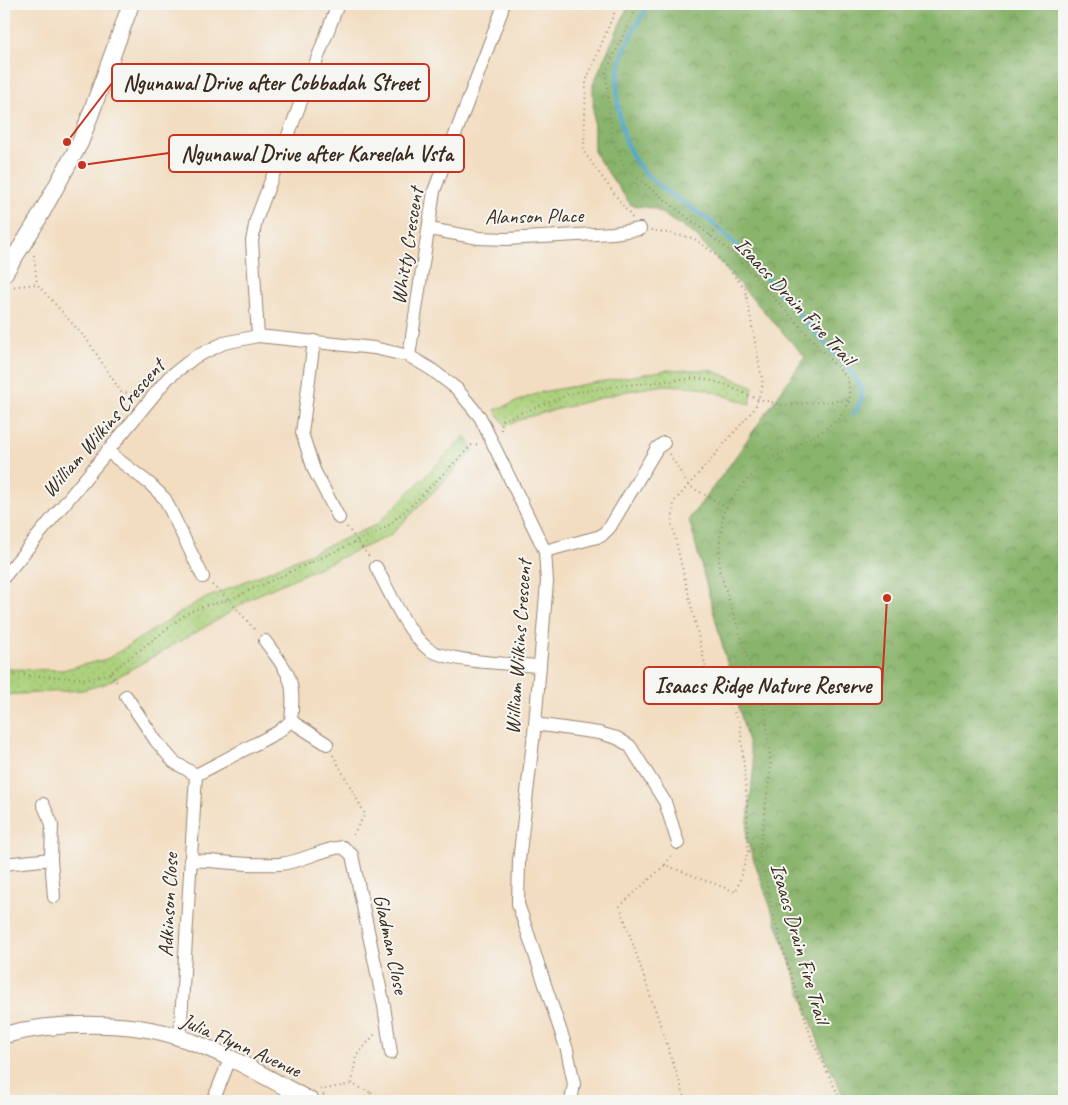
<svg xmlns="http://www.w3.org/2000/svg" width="1068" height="1105" font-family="Caveat,sans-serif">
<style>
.grass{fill:url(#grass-dots);stroke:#747e4e}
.forest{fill:url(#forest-crowns);stroke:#626f45}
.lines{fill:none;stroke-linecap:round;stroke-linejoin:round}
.stream{stroke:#56a9d1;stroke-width:4}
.minor-casing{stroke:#968470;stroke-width:14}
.tertiary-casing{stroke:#968470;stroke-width:18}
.path{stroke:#968470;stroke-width:2;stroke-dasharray:1 4;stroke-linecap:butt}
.minor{stroke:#fff;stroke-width:12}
.tertiary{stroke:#fff;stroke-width:16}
.labels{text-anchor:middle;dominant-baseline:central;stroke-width:4;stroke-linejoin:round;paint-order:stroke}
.street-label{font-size:21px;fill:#3b2a1e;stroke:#f6f6f2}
.leader{fill:none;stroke:#c8321e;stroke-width:2}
.callout-dot{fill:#c8321e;stroke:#f6f6f2;stroke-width:2}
.callout{fill:#f6f6f2;stroke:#c8321e;stroke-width:2}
.callout-label{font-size:22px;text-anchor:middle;font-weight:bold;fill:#3b2a1e}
</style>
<defs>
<pattern id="grass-dots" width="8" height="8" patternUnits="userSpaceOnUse" patternTransform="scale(1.25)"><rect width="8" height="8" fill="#acd27d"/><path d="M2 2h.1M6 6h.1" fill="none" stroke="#95b46c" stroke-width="1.8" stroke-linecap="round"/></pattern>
<pattern id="forest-crowns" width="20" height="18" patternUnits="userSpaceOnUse" patternTransform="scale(1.25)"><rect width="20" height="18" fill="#89b46c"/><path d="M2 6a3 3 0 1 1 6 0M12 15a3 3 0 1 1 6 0" fill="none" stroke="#719358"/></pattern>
</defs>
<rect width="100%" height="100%" fill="#f6f6f2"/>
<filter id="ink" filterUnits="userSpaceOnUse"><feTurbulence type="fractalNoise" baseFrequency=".02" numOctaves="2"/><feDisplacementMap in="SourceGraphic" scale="10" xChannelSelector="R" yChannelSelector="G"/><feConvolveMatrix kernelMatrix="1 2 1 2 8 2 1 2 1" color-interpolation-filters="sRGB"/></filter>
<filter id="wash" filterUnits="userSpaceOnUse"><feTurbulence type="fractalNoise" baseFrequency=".0096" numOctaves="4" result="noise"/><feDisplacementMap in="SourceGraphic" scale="20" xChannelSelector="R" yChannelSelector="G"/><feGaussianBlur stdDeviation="1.12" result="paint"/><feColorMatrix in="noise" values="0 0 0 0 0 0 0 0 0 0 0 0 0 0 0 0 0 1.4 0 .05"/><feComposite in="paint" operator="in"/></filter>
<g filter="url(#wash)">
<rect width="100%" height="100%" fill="#f2ddc1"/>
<path class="grass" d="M667,370H710L753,386L750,404L699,387L665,385L627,391L524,418L506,426L495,410L541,392Z
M465,436L474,450L391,535L253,597L221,618L105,684L82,690L4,695V669L62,670L107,659L197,602L376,525Z"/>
<path class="forest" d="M629,4H1064V1101H846L821,1049L746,838L754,765L689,519L729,466L805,357L695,235L653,208L631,205L594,153L593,84Z"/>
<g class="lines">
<path class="stream" d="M649,4C637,25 620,51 618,76C615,106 623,150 644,172C665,195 694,206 717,227C753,260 784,298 817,335C829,348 857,374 862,391C864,400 857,407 853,415"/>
</g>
</g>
<g filter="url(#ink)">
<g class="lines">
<g class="minor-casing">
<path id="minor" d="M429,229L479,238L506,239L613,233L640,229
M258,336L252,241L256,220L338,4
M314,341L302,433L314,470L339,518
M409,356L434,191L501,13L503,4
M107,451L150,484L165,499L203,577
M545,551L601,536L610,527L657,448L664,443
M376,567C390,592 405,630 427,648C442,662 516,664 539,666
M4,577L168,378L195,357L224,343L258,336L374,348L409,356L431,369L457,389L480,417L545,551L547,582L535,724L519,861L518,904L567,1050L574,1084L571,1101
M126,696L156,741L174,762L196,775L278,732L291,721C296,678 289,674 265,641
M291,721L327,744
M535,724L599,733L617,738L630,746L665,802L678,843
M43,804L52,824L51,859L54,897
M190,860C220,861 251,866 280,864C302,862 321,849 343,847L352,855L384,1006L391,1053
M4,864L51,859
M180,1037L196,775
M213,1101L230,1059"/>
</g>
<g class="tertiary-casing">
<path id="tertiary" d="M4,274L36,223L80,143L131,4
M4,1035C54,1022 132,1020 181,1038C227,1053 269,1079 311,1101"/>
</g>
<path class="path" d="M618,4L586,81L584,152L632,218
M638,4L606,72L612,138L625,168L736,256L848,379L850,400L839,419L819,433L767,461L740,487L724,511L720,539L719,569L765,711L771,765L759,853L780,941L812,1040L841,1101
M651,230L693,238L714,253L745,288L763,384L755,408L674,502L672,525L706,668L740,722L747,802L748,852L736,892L665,865L620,906L686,1101
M710,236L721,224
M34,255L37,284
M9,287L37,284L88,341L121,392L138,394
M4,294L8,288
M501,430L502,420L573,393L617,386L699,378L724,384L755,398L783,405L849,400
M670,454L688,485L726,507
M347,527L370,558
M212,585L229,600L257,632
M4,597L8,589
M110,673L119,685
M4,674L90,679L110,673L187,613L204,606L229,600L384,529L415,502L472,445L479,444
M333,755L365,814L351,838
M749,852L761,843
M665,865L672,854
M320,1090L352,1084
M371,1093L387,1101
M323,1095L336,1101
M368,1101L371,1093L352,1084L356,1056L375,1034"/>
<use href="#minor" class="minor"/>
<use href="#tertiary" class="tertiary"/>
</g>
</g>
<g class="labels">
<g class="street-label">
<text transform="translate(534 216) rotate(-1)">Alanson Place</text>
<text transform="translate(407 246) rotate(-81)">Whitty Crescent</text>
<text transform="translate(795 301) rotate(47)">Isaacs Drain Fire Trail</text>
<text transform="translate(103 428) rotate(-49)">William Wilkins Crescent</text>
<text transform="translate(518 647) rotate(-86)">William Wilkins Crescent</text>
<text transform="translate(168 905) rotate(-87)">Adkinson Close</text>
<text transform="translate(800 943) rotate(74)">Isaacs Drain Fire Trail</text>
<text transform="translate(391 944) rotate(78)">Gladman Close</text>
<text transform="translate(241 1045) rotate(24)">Julia Flynn Avenue</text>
</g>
</g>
<path class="leader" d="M67 142L112 83M82 165L169 153M887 598L882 686"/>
<g class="callout-dot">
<circle cx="67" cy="142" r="5"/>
<circle cx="82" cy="165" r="5"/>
<circle cx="887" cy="598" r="5"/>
</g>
<g class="callout">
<rect x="112" y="64" width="317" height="37" rx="5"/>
<rect x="169" y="135" width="295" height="37" rx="5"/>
<rect x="644" y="667" width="238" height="37" rx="5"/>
</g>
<g class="callout-label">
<text x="271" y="90">Ngunawal Drive after Cobbadah Street</text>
<text x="317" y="161">Ngunawal Drive after Kareelah Vsta</text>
<text x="763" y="693">Isaacs Ridge Nature Reserve</text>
</g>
<rect width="1068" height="1105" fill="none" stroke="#f6f6f2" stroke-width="20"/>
</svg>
